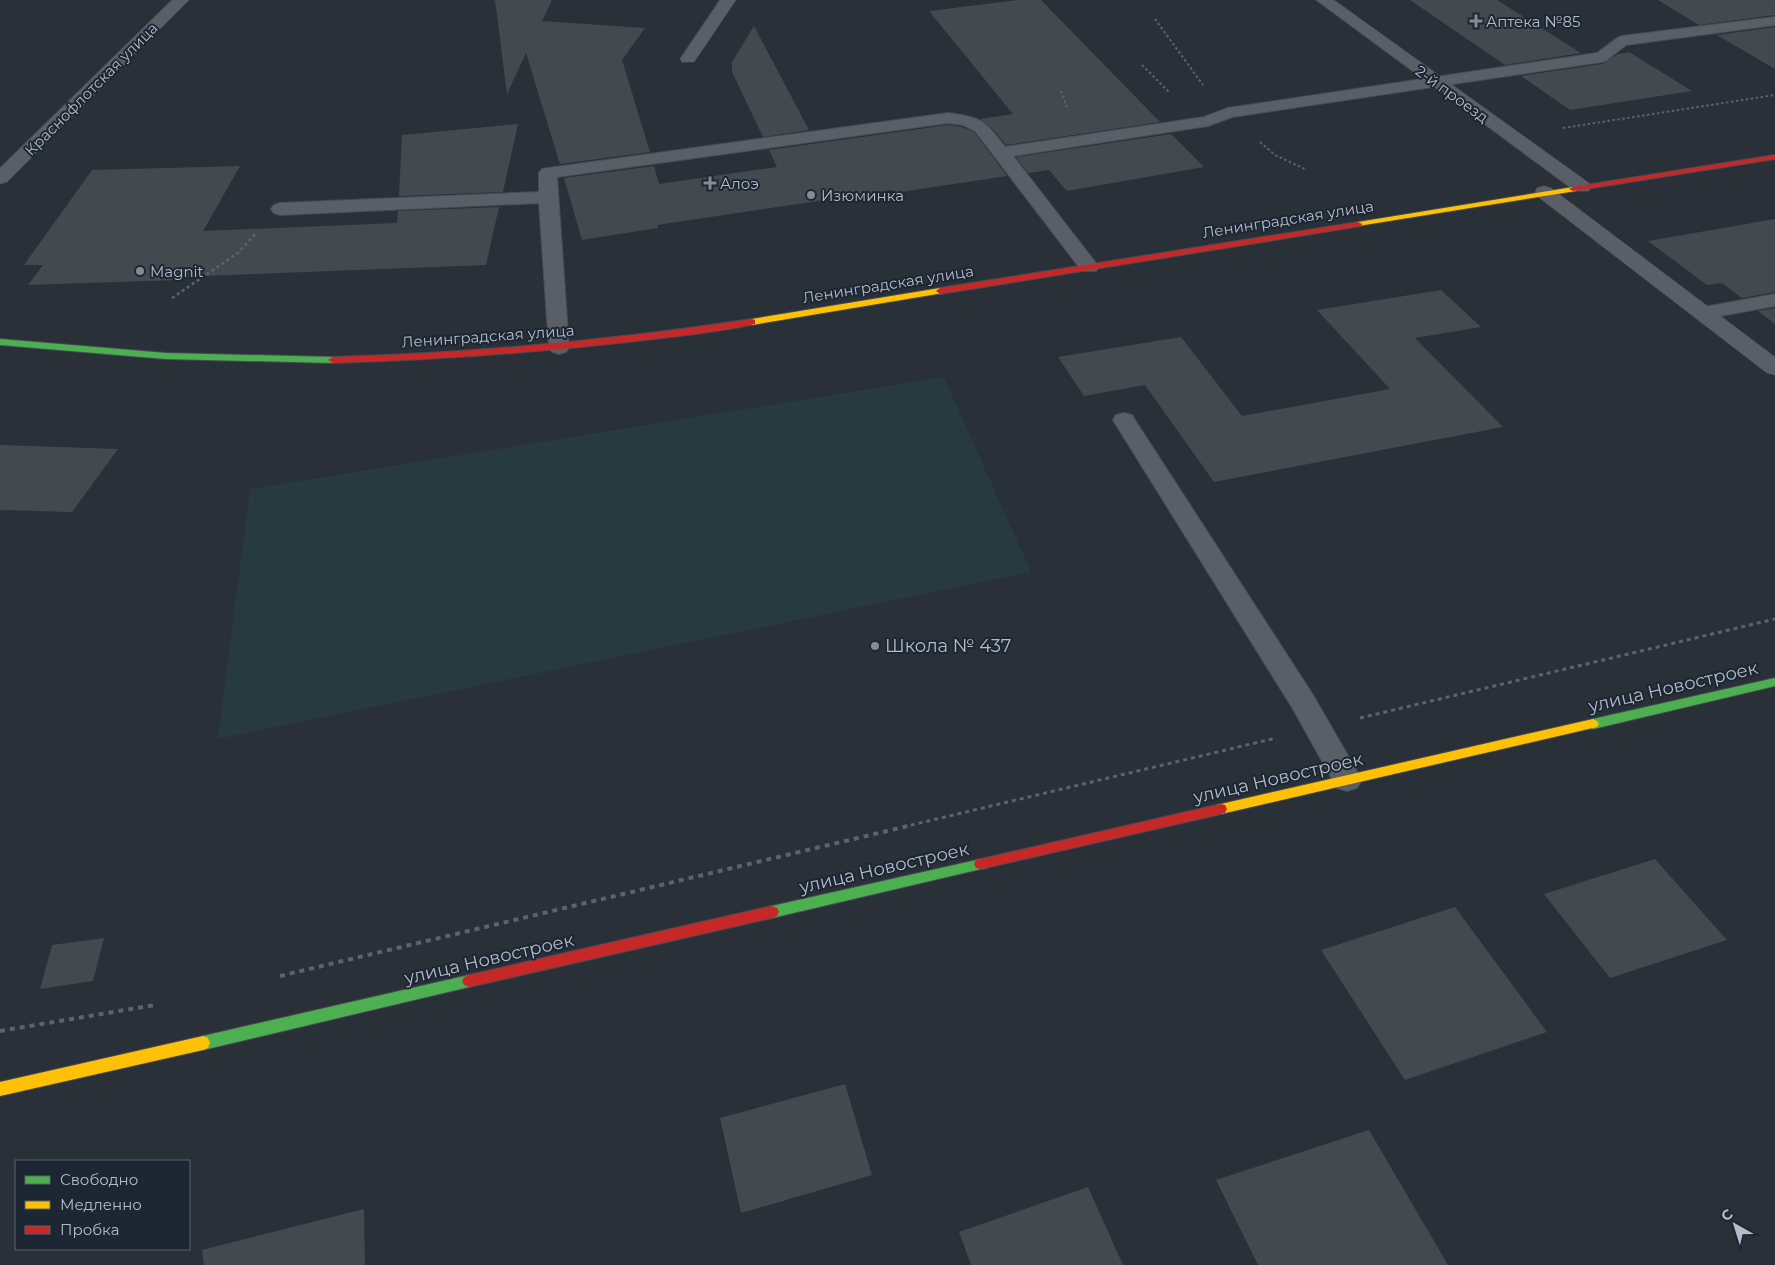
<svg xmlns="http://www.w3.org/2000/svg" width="1775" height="1265" font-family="Montserrat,sans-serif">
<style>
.green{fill:#273a3e}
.building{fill:#444950}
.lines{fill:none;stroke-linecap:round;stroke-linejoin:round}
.lane-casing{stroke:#484c53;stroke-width:2}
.street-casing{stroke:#484c53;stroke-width:1}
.fast-casing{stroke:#484c53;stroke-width:2}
.slow-casing{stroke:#484c53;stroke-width:2}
.jam-casing{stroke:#484c53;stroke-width:2}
.path-far3{stroke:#5d636a;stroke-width:2;stroke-dasharray:2.5 2.5;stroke-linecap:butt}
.path-far2{stroke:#5d636a;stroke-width:2.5;stroke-dasharray:3 3;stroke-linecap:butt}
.path-far1{stroke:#5d636a;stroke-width:3;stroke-dasharray:4 4;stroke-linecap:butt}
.path{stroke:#5d636a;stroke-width:4;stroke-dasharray:5 5;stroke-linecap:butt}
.lane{fill:#5a5e66;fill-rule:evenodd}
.street{fill:#5a5e66;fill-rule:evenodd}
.fast{fill:#4caf50;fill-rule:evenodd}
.slow{fill:#ffc107;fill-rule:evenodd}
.jam{fill:#c62828;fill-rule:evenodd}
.poi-dot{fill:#848b96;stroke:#1d2633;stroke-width:2}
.labels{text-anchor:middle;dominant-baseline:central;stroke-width:4;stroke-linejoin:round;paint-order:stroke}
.far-poi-label{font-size:15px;fill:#b4bcc9;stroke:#1d2633;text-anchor:start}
.far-street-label{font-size:15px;fill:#b4bcc9;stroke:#1d2633}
.poi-label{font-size:18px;fill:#b4bcc9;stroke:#1d2633;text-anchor:start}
.street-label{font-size:18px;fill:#b4bcc9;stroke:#1d2633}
</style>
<rect width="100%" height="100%" fill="#2a3038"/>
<path class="green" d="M944,377L1031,572L218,739L250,489Z"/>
<path class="building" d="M495,0H552L542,21L645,28L622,60L650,152L560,164L526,53L507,94Z
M1018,0H1041L1160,122L1006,145L994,130L980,119L1013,114L929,11Z
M1410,0H1497L1581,53L1505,65Z
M1658,0H1775V15L1699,25Z
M754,26L809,130L763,137L732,72V62Z
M1775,27V69L1717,35Z
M1629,52L1692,91L1570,110L1521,76L1602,64L1618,54Z
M518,124L503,192L399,196L402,135Z
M948,125L962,127L974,132L1007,176L894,193L892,190L657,225L658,228L582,240L564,178L654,166L659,184L777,167L769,150Z
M1171,134L1204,167L1067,191L1049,170L1028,173L1016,157Z
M240,166L203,231L397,223L398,211L499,207L486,265L177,277L176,280L28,285L43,265H24L92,170Z
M1775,219V292L1742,298L1722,283L1707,285L1648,241Z
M1441,290L1481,327L1415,338L1503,427L1214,482L1145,385L1084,396L1058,357L1181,337L1242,416L1390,389L1317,310Z
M1775,308V324L1758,311Z
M0,445L118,449L72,512L0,510Z
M1655,859L1727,940L1610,978L1544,894Z
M1455,907L1547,1032L1405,1080L1321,950Z
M104,938L93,981L40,989L52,945Z
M845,1084L872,1175L741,1213L720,1118Z
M1369,1130L1448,1265H1258L1216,1180Z
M1088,1187L1123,1265H971L959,1232Z
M364,1209L365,1265H204L202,1250Z"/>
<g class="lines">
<g class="lane-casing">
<path id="lane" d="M1775,17V25L1626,45L1607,60L1602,62L1232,117L1208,126L1013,156L1099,267L1096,271H1082L975,131L963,125L948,123L557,177L569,348L566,352L559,354L552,352L549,348L539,203L280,215L274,213L271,209L274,205L280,203L539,192V173L542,169L548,168L948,113C982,117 985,121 1005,147L1204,117L1228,108L1597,53L1617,38L1622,36Z
M1775,294V306L1704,319L1697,317L1694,313L1697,309L1704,307Z
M1124,413L1132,415L1135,420L1313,695L1362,780L1357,788L1347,791L1337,788L1293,709L1113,420L1116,415Z"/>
</g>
<g class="street-casing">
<path id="street" d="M172,0H189L7,182L0,184V168Z
M720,0H736L694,62H682L680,59Z
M1316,0H1334L1589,183L1591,187L1589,191H1575Z
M1544,186L1551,188L1775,357V375L1767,373L1537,196L1535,192L1537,188Z"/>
</g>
<g class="fast-casing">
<path id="fast" d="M0,339L166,353L333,357L338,360L333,363L166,359L0,345Z
M1775,678V686L1593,729L1589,727L1587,724L1589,721L1593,719Z
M981,859L986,860L988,864L986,868L981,869L772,918L767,916L765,912L767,908L772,906Z
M469,975L474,977L476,981L474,985L469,987L203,1050L198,1048L196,1043L198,1038L203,1036Z"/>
</g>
<g class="slow-casing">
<path id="slow" d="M1573,187L1577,189L1576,191L1358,226L1354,224L1358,222Z
M940,288L944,291L943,293L752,325L748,322L752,319Z
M1593,719L1597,721L1599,724L1597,727L1221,814L1217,813L1215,809L1217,805L1221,804Z
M203,1036L208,1038L210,1043L208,1048L203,1050L0,1096V1082Z"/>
</g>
<g class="jam-casing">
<path id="jam" d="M1775,155V159L1573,191L1569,189L1573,187Z
M1358,222L1362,224L1361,226L940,294L936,291L940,288Z
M752,319L755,320V324C714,333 670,337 628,342C530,353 432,360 333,363L328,360L333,357C474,353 613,340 752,319Z
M1221,804L1225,805L1227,809L1225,813L1221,814L981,869L976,868L974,864L976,860L981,859Z
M772,906L777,908L779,912L777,916L772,918L469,987L464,985L462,981L464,977L469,975Z"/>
</g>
<path class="path-far3" d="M1155,19L1203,85
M1142,65L1170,93
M1061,91L1068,110
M1563,128L1775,95
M1260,142L1275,155L1307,170"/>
<path class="path-far2" d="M172,298L238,253L256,233"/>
<path class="path-far1" d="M1360,718L1775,619
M903,827L1276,738"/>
<path class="path" d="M280,976L908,826
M0,1031L155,1005"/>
<use href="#lane" class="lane"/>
<use href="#street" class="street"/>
<use href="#fast" class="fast"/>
<use href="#slow" class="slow"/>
<use href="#jam" class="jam"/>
</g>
<g class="poi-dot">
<path d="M1473.5 13.5h5v5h5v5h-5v5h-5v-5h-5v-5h5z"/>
<path d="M707.5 175.5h5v5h5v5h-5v5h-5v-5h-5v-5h5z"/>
<circle cx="811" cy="195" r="5"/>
<circle cx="140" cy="271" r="5"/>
<circle cx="875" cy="646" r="5"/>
</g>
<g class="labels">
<g class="far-poi-label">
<text x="1486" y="21">Аптека №85</text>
<text x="720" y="183">Алоэ</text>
<text x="821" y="195">Изюминка</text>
<text x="150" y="271">Magnit</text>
</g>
<g class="far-street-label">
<text transform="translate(91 89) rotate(-45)">Краснофлотская улица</text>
<text transform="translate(1452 94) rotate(36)">2-й проезд</text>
<text transform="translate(1288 219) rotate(-9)">Ленинградская улица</text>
<text transform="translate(888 284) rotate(-9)">Ленинградская улица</text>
<text transform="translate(488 336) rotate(-4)">Ленинградская улица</text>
</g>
<g class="poi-label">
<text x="885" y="646">Школа № 437</text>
</g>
<g class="street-label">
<text transform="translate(1673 687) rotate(-13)">улица Новостроек</text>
<text transform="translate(1278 778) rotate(-13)">улица Новостроек</text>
<text transform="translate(884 868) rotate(-13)">улица Новостроек</text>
<text transform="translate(489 959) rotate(-13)">улица Новостроек</text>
</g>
</g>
<rect x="15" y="1160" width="175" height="90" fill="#1d2633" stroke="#59626f"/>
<rect x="25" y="1176" width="25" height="8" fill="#4caf50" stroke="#59626f"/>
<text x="60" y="1185" font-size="15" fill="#b4bcc9">Свободно</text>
<rect x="25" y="1201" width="25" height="8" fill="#ffc107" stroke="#59626f"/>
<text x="60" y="1210" font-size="15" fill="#b4bcc9">Медленно</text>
<rect x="25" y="1226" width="25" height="8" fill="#c62828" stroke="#59626f"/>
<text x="60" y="1235" font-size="15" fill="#b4bcc9">Пробка</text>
<g transform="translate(1735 1225) rotate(321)" stroke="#1d2633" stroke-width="4" paint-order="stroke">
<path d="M0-4L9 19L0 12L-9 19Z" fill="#b4bcc9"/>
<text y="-8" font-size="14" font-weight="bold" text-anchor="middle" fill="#b4bcc9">С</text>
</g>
</svg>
